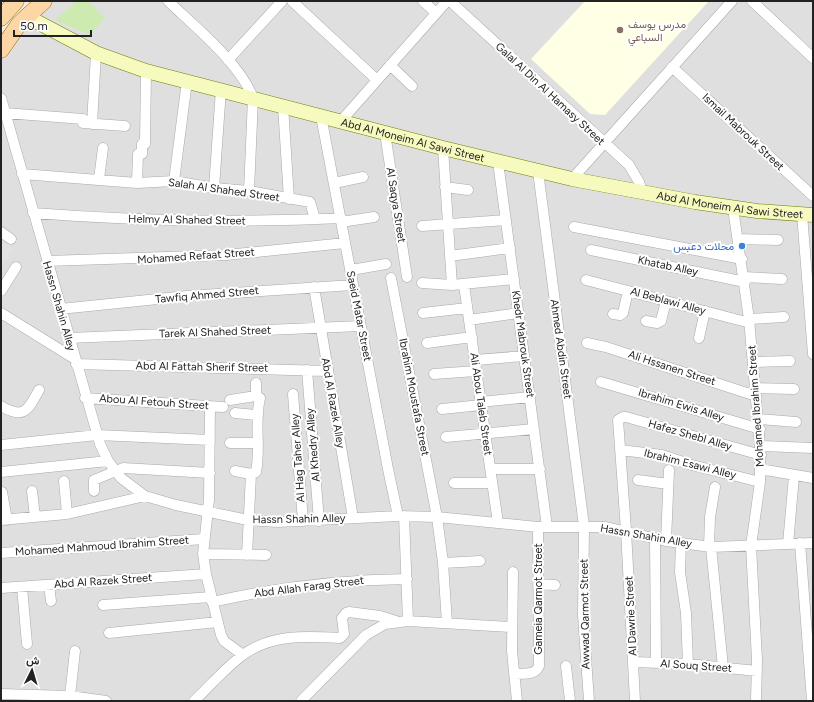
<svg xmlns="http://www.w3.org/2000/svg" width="814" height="702" font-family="Figtree,Vazirmatn,sans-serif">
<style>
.residential{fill:#e0dfdf}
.education{fill:#ffffe5}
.grass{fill:#cdebb0}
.parking{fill:#e2e2e2}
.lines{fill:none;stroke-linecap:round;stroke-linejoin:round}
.street-casing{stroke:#a9a9a9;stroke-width:11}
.secondary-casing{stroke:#707d05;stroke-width:15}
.primary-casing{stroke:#a06b00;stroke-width:17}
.street{stroke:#fff;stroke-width:10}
.secondary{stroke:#f7fabf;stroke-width:14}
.primary{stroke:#fcd6a4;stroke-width:16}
.education-dot{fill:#8d6e63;stroke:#fff;stroke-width:1.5}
.shop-dot{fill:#3f7fe0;stroke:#fff;stroke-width:1.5}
.labels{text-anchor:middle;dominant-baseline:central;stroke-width:4;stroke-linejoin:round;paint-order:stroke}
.education-label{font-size:11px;fill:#785e54;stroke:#fff;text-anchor:start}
.street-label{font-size:11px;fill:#222;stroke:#fff}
.shop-label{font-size:11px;fill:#366cbe;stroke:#fff;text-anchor:end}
</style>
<rect width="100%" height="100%" fill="#f2efe9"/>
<path class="residential" d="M40,1H813V701H1V44Z"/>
<path class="education" d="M585,1H709L605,115L590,114L531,59Z"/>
<path class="grass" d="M77,1H88L105,18L90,35L55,20Z"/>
<path class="parking" d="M1,242L13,248L1,267Z"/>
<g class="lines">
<g class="street-casing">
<path id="street" d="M168,1C195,27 240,63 253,98L249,191
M292,1L377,80
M423,1L436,13
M450,1L629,165L639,182L642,192
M752,1L813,58
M228,60L282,1
M390,65L412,86
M672,67L813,196
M1,98L100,444L108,461L121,478L145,496L176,505L248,520L278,522L398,516L437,517L538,527H606L666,541L711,547L813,543
M283,106L289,199
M5,113L83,119V123L125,126
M321,116L388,469L398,516
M341,121L447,1
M92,124L96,53
M385,133L407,277
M443,148L452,285
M498,162L547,527
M538,171L584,526L583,615L589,701
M22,174L137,183L174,181L214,188L249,191L310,202L315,219
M99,179L103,148
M572,179L732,1
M174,181L187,81
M137,183L138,154H142V144H145L146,71
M334,183L363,177
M445,187L468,190
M214,188L221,89
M733,208L749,319L760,446V482L751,546L757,660L756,701
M33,213C136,221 238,223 341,218
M802,214L813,354
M341,222L374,217
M422,226L506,220
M574,227L742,259
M1,232L11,239
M738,239L778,240
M591,250L745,282
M450,256L510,248
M47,261L226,255L345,243
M351,270L386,264
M744,277L782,279
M391,278L437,517L443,563L447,623
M586,280L750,323
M422,283L452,285L514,279
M464,285L498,523
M314,287L353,518
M1,291L16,267
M60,309L187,296L353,285
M1,313L75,359
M423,313L467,308
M613,314L620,315L623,313L628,291
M749,319L784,317
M469,320L519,313
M646,321L657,323L661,321L666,301
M69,338L361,326
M699,338L705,311
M427,343L472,337
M587,343L606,347L756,396
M475,360L524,356
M754,362L790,361
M76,364L328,371
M307,370L319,521
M434,374L476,371
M601,382L760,429
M756,388L794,389
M293,394L303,521
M85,398L223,407
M230,400L256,396
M481,402L530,397
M1,406C24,420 28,410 39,390
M210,406L209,500L203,554L206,574L221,635L224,641L243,655
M442,409L481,405
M235,413L256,415
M759,419L796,422
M446,437L534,429
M230,443H257
M1,445L97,435L210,440
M760,446L813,448
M620,450L662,455L692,465L760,482
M491,469H540
M760,469L813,478
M235,471L251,474
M1,472L108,461
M638,480L668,484
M64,481L67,514
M454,483H492
M32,491L35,517
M94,491V480L123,468L210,473
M2,492L7,520
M404,516L408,621
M1,520L67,514L145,496
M655,538L656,662
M666,541L669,470
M681,543L680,572L686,613L688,664
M800,543L812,701
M788,544L794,476
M709,547L710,517L715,487
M711,547L723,667
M1,553L204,539
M203,554L266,555
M247,555L251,474L256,472C261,448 254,423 260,398L256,396V383
M443,563L480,561
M513,572L512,651L517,701
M538,584L555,585
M49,585L51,601
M22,587L27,644
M1,588L206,574
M212,602C277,587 341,580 407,579
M103,605L211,597
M109,633L218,622
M634,662L688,664L757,671
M566,666L570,701
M514,674C523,673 535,676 539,666L538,527
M1,694L70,696L106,701
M70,696L75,651
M194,701C210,686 227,666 244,654C273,634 306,636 340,638L344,634L342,618L346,613L349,612L380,616L396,621
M301,701L366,635L385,624L408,621L512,627
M635,701L626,530L618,420L623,417H626L761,455"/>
</g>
<g class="secondary-casing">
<g id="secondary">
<path id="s1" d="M26,16L96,53L146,71L443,148L572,179L695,202L757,211L813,215"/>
</g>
</g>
<g class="primary-casing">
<path id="primary" d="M1,18L16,1
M1,50L19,24L44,1"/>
</g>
<use href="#street" class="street"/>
<use href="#secondary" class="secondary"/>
<use href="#primary" class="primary"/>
</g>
<circle class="education-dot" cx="620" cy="30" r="4"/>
<circle class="shop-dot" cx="742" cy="246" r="4"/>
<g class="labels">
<g class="education-label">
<text x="628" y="24">مدرس يوسف<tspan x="628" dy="13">السباعي</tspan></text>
</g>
<g class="street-label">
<text transform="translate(550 94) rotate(43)">Galal Al Din Al Hamasy Street</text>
<text transform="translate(743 132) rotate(43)">Ismail Mabrouk Street</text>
<text stroke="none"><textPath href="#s1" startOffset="408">Abd Al Moneim Al Sawi Street</textPath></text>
<text transform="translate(224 190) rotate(8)">Salah Al Shahed Street</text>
<text stroke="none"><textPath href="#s1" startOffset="732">Abd Al Moneim Al Sawi Street</textPath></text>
<text transform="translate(396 205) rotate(81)">Al Saqya Street</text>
<text transform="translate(187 220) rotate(1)">Helmy Al Shahed Street</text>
<text transform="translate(196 256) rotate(-4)">Mohamed Refaat Street</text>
<text transform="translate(668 266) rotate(12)">Khatab Alley</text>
<text transform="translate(207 295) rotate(-5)">Tawfiq Ahmed Street</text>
<text transform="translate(668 301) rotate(15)">Al Beblawi Alley</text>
<text transform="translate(59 306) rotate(74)">Hassn Shahin Alley</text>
<text transform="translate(359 316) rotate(79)">Saeid Matar Street</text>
<text transform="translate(215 332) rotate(-2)">Tarek Al Shahed Street</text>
<text transform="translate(523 344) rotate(82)">Khedr Mabrouk Street</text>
<text transform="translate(561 349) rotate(82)">Ahmed Abdin Street</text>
<text transform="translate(202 367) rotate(1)">Abd Al Fattah Sherif Street</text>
<text transform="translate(672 368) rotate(18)">Ali Hssanen Street</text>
<text transform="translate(414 397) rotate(79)">Ibrahim Moustafa Street</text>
<text transform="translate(154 402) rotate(4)">Abou Al Fetouh Street</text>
<text transform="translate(333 403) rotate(80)">Abd Al Razek Alley</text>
<text transform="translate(481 404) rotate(82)">Ali Abou Taleb Street</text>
<text transform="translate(681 405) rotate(17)">Ibrahim Ewis Alley</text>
<text transform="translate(756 406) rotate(-94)">Mohamed Ibrahim Street</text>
<text transform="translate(690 435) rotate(16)">Hafez Shebl Alley</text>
<text transform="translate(313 445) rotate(-95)">Al Khedry Alley</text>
<text transform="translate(298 458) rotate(-94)">Al Hag Taher Alley</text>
<text transform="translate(690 464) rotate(14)">Ibrahim Esawi Alley</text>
<text transform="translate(299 519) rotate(-1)">Hassn Shahin Alley</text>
<text transform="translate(646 536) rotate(10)">Hassn Shahin Alley</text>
<text transform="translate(102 546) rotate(-4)">Mohamed Mahmoud Ibrahim Street</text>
<text transform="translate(103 581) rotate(-4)">Abd Al Razek Street</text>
<text transform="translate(309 587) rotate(-7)">Abd Allah Farag Street</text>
<text transform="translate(538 599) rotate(-90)">Gameia Qarmot Street</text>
<text transform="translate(585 614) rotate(-91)">Awwad Qarmot Street</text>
<text transform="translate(631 616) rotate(-93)">Al Dawrie Street</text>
<text transform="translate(696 666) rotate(4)">Al Souq Street</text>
</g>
<g class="shop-label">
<text x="734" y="246">محلات دعبس</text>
</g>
</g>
<rect width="814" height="702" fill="none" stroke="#222222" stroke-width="4"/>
<g transform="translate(32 670) rotate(5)" stroke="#ffffff" stroke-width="3" paint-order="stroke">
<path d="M0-3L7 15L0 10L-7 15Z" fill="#222222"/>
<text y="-6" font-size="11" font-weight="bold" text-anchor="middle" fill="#222222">ش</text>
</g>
<path d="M14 30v6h77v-6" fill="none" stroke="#222222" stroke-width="2"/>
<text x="20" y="30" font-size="12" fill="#222222" stroke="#ffffff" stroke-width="3" paint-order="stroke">50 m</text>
</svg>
